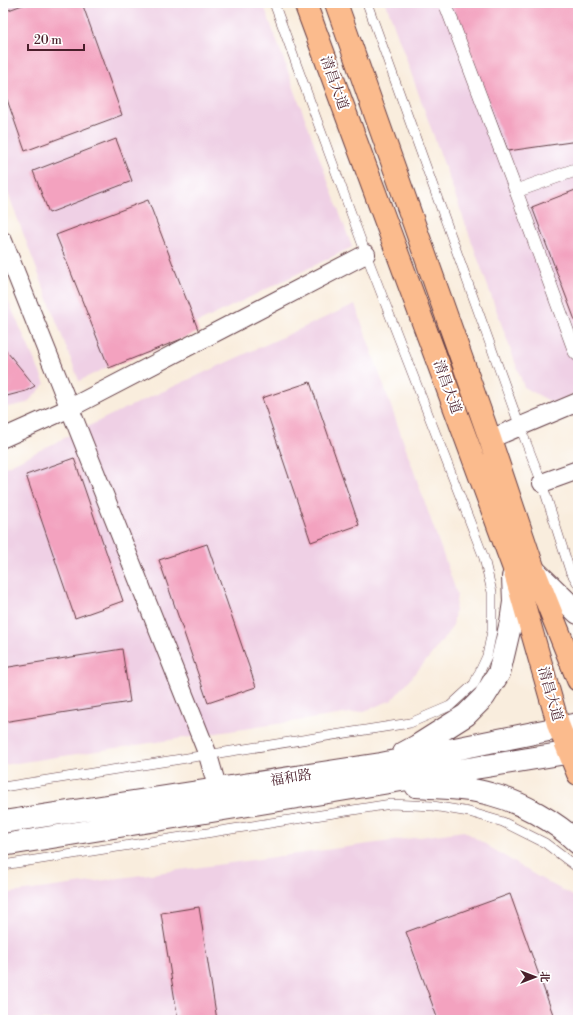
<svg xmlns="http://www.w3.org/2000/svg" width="581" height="1023" font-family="'Libre Bodoni','Noto Serif SC',serif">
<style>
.built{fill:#efd0e5}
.building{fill:#f3a2bf}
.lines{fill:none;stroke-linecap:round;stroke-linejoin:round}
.service-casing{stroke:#643e46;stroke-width:10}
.pedestrian-casing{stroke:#643e46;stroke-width:14}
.minor-casing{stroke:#643e46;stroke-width:20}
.tertiary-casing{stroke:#643e46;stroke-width:24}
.primary-casing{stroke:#643e46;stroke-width:24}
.service{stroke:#fff;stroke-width:9}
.pedestrian{stroke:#fff;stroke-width:13}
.minor{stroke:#fff;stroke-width:18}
.tertiary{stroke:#fff;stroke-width:22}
.primary{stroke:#fbbb8d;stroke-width:22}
.labels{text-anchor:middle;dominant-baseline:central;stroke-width:4;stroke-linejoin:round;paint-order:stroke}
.street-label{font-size:14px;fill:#4a1f2b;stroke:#fff}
</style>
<rect width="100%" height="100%" fill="#fff"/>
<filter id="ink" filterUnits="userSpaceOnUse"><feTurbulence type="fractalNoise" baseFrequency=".025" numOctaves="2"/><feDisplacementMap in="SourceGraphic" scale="8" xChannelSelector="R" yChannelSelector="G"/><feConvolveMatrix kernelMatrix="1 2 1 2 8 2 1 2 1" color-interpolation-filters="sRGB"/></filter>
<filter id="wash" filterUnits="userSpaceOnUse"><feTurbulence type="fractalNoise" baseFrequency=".012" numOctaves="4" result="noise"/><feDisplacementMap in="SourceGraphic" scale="16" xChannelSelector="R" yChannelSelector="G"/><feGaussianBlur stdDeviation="0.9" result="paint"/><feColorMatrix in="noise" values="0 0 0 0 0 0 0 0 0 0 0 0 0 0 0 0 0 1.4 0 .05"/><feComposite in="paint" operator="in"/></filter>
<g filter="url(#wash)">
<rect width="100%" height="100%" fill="#f9eddd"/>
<path class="built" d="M3,3H263L352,247L79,381L3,180Z
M386,3H578V392L553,403L524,387Z
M3,289L45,384L27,403L3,408Z
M355,304L457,594L453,626L431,655L392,700L364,711L3,765V467L8,466L111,415Z
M464,831L538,877L577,898L578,902V1020H3V894Z"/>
<g id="blocks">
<path class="building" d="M28,3H82L122,115L25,151L3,88V12Z
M451,3H578V141L508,151Z
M116,139L132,181L49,213L33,171Z
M578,189V328L532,207Z
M148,200L199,332L109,368L56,235Z
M3,347L35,386L26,391L3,397Z
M310,382L359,525L311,542L262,398Z
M74,458L123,601L75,618L26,475Z
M207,544L256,687L208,703L159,560Z
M122,649L130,702L3,722V668Z
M510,894L555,1020H438L406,932Z
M199,907L217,1020H178L161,913Z"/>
</g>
</g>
<g filter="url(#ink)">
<use href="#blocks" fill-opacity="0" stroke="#643e46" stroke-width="1"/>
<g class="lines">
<g class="service-casing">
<path id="service" d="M367,3L520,427L542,483L570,571L578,584
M3,787L410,723L450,706L474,684L487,656L492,631V592L484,558L366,254L274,3
M3,865L391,804L433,806L469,812L503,822L545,843L578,868"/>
</g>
<g class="pedestrian-casing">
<path id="pedestrian" d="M445,3L516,191L575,352L578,355
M516,191L578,169"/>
</g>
<g class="minor-casing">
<path id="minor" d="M3,241L208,755L218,790
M3,438L70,408L366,254
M490,439L578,402
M542,483L578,470"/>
</g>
<g class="tertiary-casing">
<path id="tertiary" d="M534,570L578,613
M404,753L417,746L466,715L484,697L499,673L511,622L514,602L513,577
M416,786C441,788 467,787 490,794C521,802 555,821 578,843
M3,822L381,764L578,724
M3,845L578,751"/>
</g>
<g class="primary-casing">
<path id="primary" d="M305,3L513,566L559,727L578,774
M336,3L490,439L534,570L578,680"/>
</g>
<use href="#service" class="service"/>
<use href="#pedestrian" class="pedestrian"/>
<use href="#minor" class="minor"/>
<use href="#tertiary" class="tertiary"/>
<use href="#primary" class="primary"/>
</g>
</g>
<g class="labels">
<g class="street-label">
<text transform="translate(334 83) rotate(70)">清昌大道</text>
<text transform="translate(447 387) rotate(70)">清昌大道</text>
<text transform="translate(550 694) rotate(74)">清昌大道</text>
<text transform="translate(291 778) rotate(-9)">福和路</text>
</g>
</g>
<rect width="581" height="1023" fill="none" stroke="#fff" stroke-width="16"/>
<g transform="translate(535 977) rotate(90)" stroke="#ffffff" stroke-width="3" paint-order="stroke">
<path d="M0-3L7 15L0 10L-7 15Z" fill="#4a1f2b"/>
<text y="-6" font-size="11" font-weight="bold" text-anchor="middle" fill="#4a1f2b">北</text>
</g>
<path d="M28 44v6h56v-6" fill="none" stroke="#4a1f2b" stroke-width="2"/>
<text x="34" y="44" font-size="12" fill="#4a1f2b" stroke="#ffffff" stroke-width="3" paint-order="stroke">20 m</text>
</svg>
